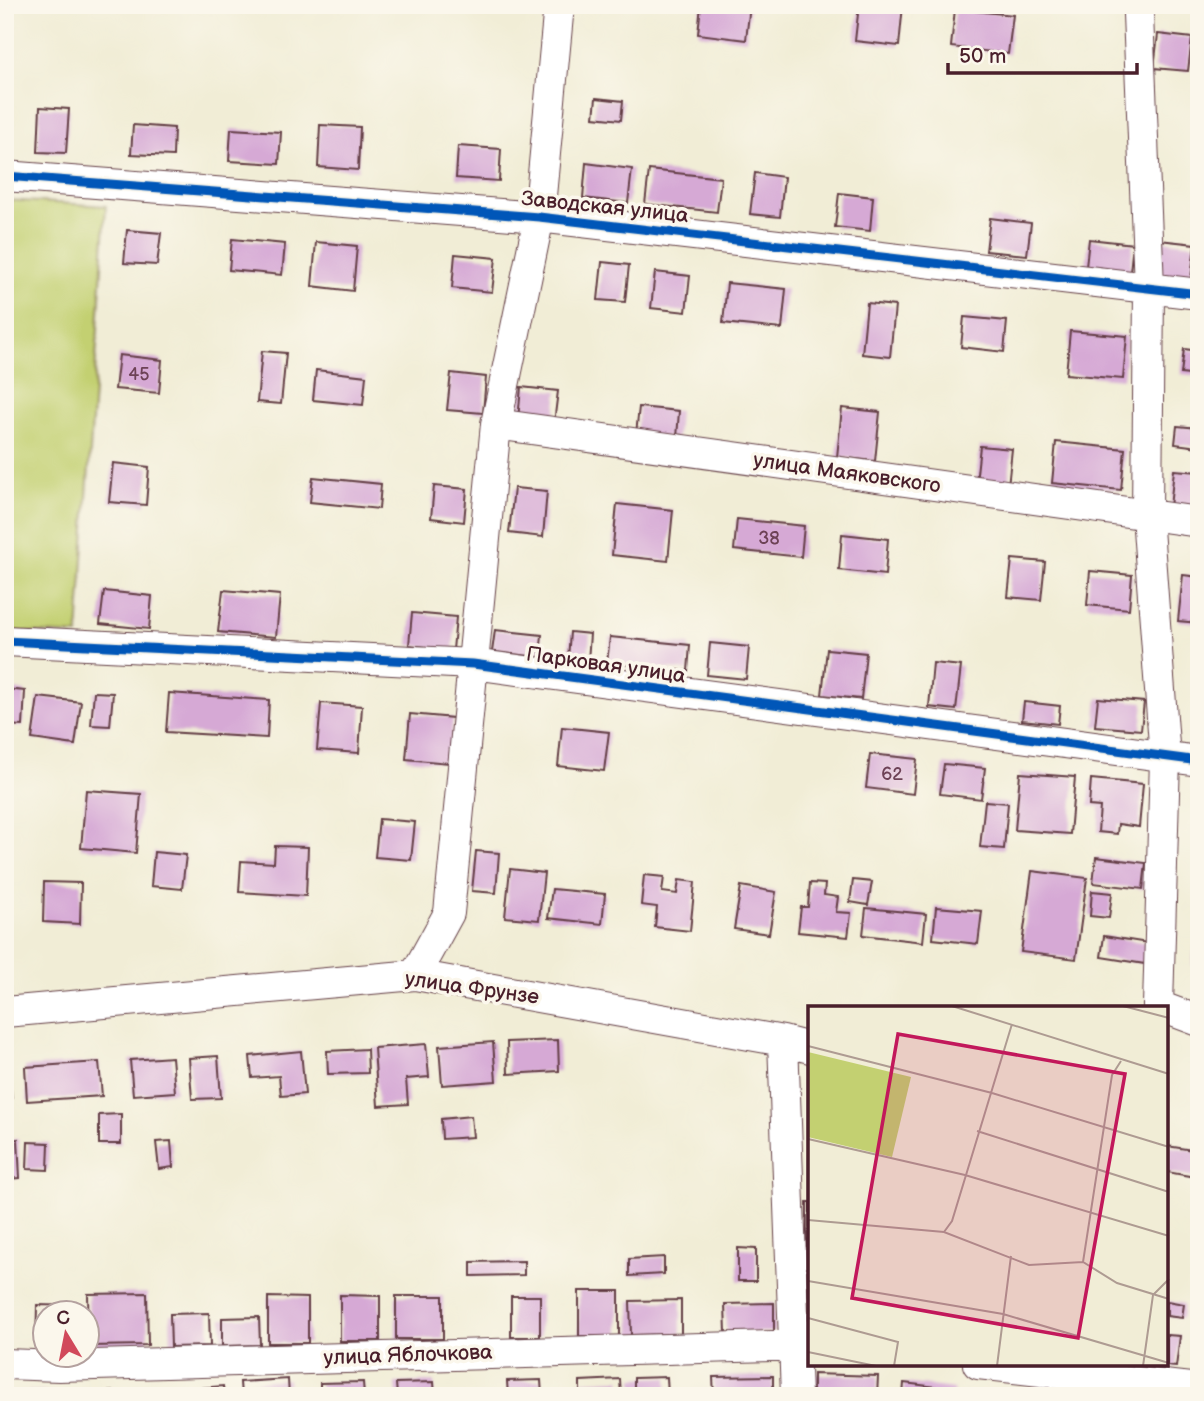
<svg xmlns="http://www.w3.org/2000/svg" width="1204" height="1401" font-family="'Balsamiq Sans',sans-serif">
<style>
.green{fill:#c3d071;stroke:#86784e;stroke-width:2}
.building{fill:#d6a9d5}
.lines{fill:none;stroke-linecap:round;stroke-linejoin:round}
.minor-casing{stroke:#633e45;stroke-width:32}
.minor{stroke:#fff;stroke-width:30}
.cycleway-casing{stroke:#fbf7ec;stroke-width:13}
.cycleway{stroke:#0057b8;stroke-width:9}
.labels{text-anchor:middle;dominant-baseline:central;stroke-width:7;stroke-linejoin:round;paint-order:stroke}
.number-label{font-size:18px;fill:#6d4256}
.street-label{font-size:21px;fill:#4a1f2b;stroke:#fbf7ec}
.inset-road{fill:none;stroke:#ae9b92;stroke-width:2}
.view{fill:#c2185b;fill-opacity:0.15;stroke:#c2185b;stroke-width:3.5}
.inset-edge{fill:none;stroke:#4a1f2b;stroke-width:3.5}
</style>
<rect width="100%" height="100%" fill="#fbf7ec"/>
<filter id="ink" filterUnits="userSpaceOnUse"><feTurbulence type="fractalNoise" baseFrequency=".0143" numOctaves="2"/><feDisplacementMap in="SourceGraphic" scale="14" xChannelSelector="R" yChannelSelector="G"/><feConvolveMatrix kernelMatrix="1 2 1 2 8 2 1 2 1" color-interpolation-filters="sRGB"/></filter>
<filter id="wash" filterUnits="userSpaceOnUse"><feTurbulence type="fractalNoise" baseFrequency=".00686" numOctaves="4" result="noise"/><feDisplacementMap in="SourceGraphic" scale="28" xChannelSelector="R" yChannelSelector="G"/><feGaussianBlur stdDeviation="1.57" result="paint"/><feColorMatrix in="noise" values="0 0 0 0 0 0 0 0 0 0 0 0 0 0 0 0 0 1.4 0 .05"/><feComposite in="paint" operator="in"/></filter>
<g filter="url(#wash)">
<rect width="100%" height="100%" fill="#f1edd6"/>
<path class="green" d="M5,200L106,206L78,635L5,631Z"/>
<g id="blocks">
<path class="building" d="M701,5H750L746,40L698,34Z
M859,5H903L899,46L855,41Z
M955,9L1013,15L1008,54L951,47Z
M1158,34L1192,38L1188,71L1154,68Z
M596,98L623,101L621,120L594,117Z
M40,107L69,109L66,153L38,152Z
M133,125L174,128L173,156L131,154Z
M320,125L360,127L358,170L318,167Z
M231,129L281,132L279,164L229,161Z
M458,146L501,149L499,181L456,178Z
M586,163L632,169L628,203L583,198Z
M649,170L721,178L717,212L645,204Z
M755,173L784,177L780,217L750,214Z
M839,193L873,197L870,231L835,227Z
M990,218L1031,223L1027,255L986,251Z
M127,230L161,233L157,265L124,263Z
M232,239L285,244L282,275L229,270Z
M1089,239L1133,244L1130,272L1086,267Z
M1159,240L1195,244L1191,279L1155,275Z
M316,242L357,246L353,291L312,286Z
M455,254L496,258L492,292L452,288Z
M602,262L629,265L625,302L598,300Z
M655,272L690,276L686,312L651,308Z
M727,283L786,289L782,329L723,323Z
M867,303L895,306L890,357L862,354Z
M964,317L1007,321L1004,352L961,347Z
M1070,331L1127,336L1123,379L1066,374Z
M1184,349L1199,351V376L1181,374Z
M262,351L286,353L281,404L257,402Z
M119,355L162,360L159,393L115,389Z
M316,370L366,376L363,405L313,400Z
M451,373L486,377L483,413L447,410Z
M521,387L558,391L554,423L518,420Z
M639,407L679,411L677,438L636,434Z
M842,408L880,412L875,461L837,457Z
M1177,426L1199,428V447L1175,444Z
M1056,442L1125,449L1121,490L1052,483Z
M980,446L1012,449L1008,486L976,483Z
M113,463L149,467L146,505L109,502Z
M1174,470L1199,472V510L1170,507Z
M313,477L381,484L379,509L310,502Z
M434,486L467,489L464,522L431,518Z
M514,488L547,491L543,537L509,533Z
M617,504L673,510L668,561L612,555Z
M737,519L804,526L801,557L734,550Z
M842,534L888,539L885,575L839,570Z
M1012,559L1045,562L1041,600L1008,597Z
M1090,571L1132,575L1129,609L1087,605Z
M1183,575L1199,577V623L1178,621Z
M223,590L280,595L276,637L218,632Z
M104,591L152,596L149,629L100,624Z
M412,613L456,617L453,650L409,645Z
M495,630L542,635L540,657L492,652Z
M570,632L590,634L588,661L568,659Z
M610,637L690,645L688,671L607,663Z
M710,643L749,647L746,679L707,675Z
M827,649L866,653L861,699L822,695Z
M933,663L961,666L956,710L929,707Z
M5,689L25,691L23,726L5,725Z
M94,692L113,693L110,726L91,725Z
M169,693L269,700L267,738L166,732Z
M38,697L81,702L75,745L32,739Z
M1098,698L1144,702L1141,730L1095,726Z
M1024,702L1060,706L1058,724L1022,720Z
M321,703L362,706L359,753L317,750Z
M410,714L453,718L449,763L406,759Z
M562,727L609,732L604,771L558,766Z
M870,754L917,759L913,794L866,788Z
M944,764L985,768L981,799L940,794Z
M1020,773L1075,777L1070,834L1015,830Z
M1091,779L1143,784L1139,827L1118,824L1117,834L1098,832L1100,807L1089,806Z
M86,790L141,794L136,853L81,848Z
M985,801L1008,803L1004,849L980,847Z
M379,819L415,822L411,860L375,857Z
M275,846L308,847L306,896L239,892L241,861L274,863Z
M476,851L499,853L496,893L472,891Z
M154,852L186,855L182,889L151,886Z
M1096,857L1146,863L1143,889L1093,883Z
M510,869L544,873L539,920L505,917Z
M1032,871L1087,878L1076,959L1021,952Z
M644,875L664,877L662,892L677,894L679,880L695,882L690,931L655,927L657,907L641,905Z
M853,880L872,882L868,905L850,902Z
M44,882L81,883L80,924L43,922Z
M810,883L825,884L824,895L838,897L836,912L851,913L848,937L798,932L801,907H808Z
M741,886L776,892L769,934L734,929Z
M552,889L605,894L602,924L548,918Z
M1092,891L1112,893L1109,918L1090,916Z
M936,907L982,911L978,944L933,939Z
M866,908L926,914L923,942L863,935Z
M1197,930H1199V966L1192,965Z
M1104,936L1148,943L1145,964L1101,957Z
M558,1040L559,1071L508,1074L507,1042Z
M493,1042L496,1081L442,1085L439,1046Z
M426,1044L429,1077L406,1079L408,1104L378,1106L374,1048Z
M367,1049L368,1073L328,1074L327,1051Z
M301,1051L305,1094L281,1096L279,1076L252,1078L250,1056Z
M218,1056L221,1098L192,1099L189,1058Z
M172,1057L175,1092L133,1095L130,1060Z
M99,1062L102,1096L27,1101L25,1067Z
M10,1068L12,1108H5V1069Z
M121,1114V1144H99V1115Z
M471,1116L473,1137L442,1139L441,1119Z
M18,1139L20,1178L5,1179V1141Z
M171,1141L173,1167L159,1169L156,1142Z
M28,1142L49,1143L48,1170L27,1169Z
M1167,1146L1199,1151L1195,1177L1167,1172Z
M807,1202H810V1255H807Z
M738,1248L756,1249V1281H738Z
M664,1257V1274L629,1276V1259Z
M524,1261V1275L471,1276V1262Z
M579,1291H619V1336H579Z
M147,1293L148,1345L89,1346L88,1294Z
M340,1295L380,1296V1341H340Z
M396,1296H443V1339H396Z
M511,1296H540V1337H511Z
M268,1297L308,1298V1343H268Z
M681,1300V1334L631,1335L630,1301Z
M1167,1301L1184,1304L1182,1318L1167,1316Z
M774,1303V1332L726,1333L725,1304Z
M37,1305L75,1306V1314H46V1349H36Z
M209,1313L210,1346L171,1347L170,1314Z
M259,1317L260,1345L222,1346V1318Z
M1167,1335L1180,1336L1176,1367L1167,1366Z
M813,1374L878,1376L877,1396H813Z
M773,1376V1396H714L713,1377Z
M667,1377L668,1396H634V1378Z
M288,1379L289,1396H241L240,1382Z
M620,1379L621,1396H580V1381Z
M541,1380L542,1396H508L507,1381Z
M363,1382L364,1396H320V1383Z
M434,1382L435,1396H397L396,1383Z
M904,1383L954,1389L953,1396H903Z
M223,1386L224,1396H188L187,1389Z
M151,1390L152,1396H101V1392Z
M28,1391L80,1394L79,1396H28Z"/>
</g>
</g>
<g filter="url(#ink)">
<use href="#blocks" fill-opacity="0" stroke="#633e45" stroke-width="2"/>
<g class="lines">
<g class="minor-casing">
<path id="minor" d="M1141,5L1138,14L1149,287L1147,515L1165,758L1158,1006
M5,176L539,217L1199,294
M496,424L1199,522
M5,641L473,664L1199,761
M415,975L449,913L496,424L539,217L559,5
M1167,1009L1199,1021
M5,1012L415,975L783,1041L810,1048
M783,1041L796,1396
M5,1364L59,1366L810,1345
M978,1364L1199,1389"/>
</g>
<use href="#minor" class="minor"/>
<g class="cycleway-casing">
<path id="cycleway" d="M5,176L539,217L1199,294
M5,641L473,664L1199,761"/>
</g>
<use href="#cycleway" class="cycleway"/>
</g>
</g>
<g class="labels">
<g class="number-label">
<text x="139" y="374">45</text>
<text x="769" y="538">38</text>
<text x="892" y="774">62</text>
</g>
<g class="street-label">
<text transform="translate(605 207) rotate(6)">Заводская улица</text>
<text transform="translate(847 473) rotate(8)">улица Маяковского</text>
<text transform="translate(606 665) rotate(8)">Парковая улица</text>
<text transform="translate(472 988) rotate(8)">улица Фрунзе</text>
<text transform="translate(408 1355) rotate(-2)">улица Яблочкова</text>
</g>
</g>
<g transform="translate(808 1006)">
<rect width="360" height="360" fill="#f1edd6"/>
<path d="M0,46L103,71L84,151L0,131Z" fill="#c3d071"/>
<path class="inset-road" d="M144,0L361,68M315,0L361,12M0,40L184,87L361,141M169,125L361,186M0,133L157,169L361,230M0,214L136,226L221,259L275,256L309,277L361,293M136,226L144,215L204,18M275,256L304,69L313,55M0,275L195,308L361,357M0,312L90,336L86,360M0,346L68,360M189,360L203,250M335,360L345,289L361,273"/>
<path class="view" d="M90,28L317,68L270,332L44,292Z"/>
<rect width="360" height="360" class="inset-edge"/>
</g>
<rect width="1204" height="1401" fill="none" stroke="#fbf7ec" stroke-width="28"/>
<g transform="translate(66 1334) rotate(350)"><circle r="33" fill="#fbf7ec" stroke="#b4a19f" stroke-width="2"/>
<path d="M0-5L12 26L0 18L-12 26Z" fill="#d1495b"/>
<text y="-10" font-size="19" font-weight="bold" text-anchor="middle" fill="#4a1f2b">С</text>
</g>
<path d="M948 63v10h189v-10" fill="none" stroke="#4a1f2b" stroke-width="3.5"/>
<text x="959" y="63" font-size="21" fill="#4a1f2b" stroke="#fbf7ec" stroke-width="5" paint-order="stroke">50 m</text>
</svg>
